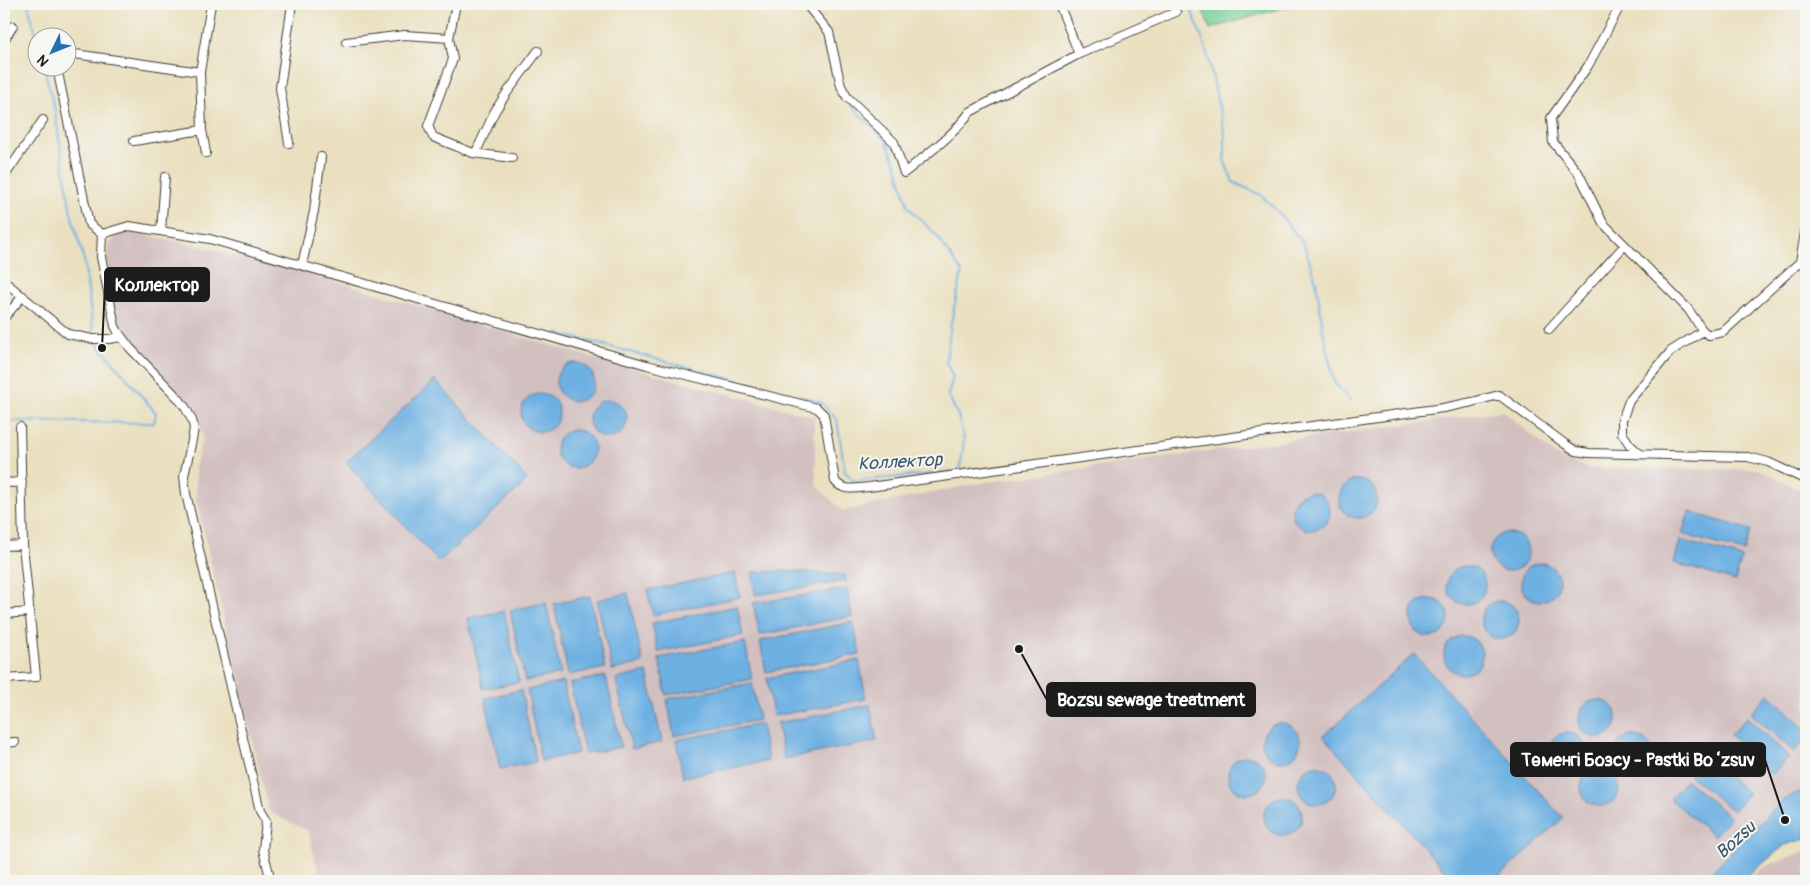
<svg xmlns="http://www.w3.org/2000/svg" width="1810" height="885" font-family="Pangolin,sans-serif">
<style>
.industrial{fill:#d2bfc0}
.green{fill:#73cd94;stroke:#487458}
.water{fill:#6db0e2;stroke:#44667f}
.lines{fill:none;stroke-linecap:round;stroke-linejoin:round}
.stream{stroke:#6db0e2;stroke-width:2}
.street-casing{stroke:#3b3934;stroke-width:10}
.street{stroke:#fff;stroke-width:8}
.labels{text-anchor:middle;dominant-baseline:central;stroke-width:4;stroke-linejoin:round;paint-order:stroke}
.water-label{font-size:18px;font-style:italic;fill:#3c576b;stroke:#f6f6f2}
.leader{fill:none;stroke:#1c1c1c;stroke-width:2}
.callout-dot{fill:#1c1c1c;stroke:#f6f6f2;stroke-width:2}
.callout{fill:#1c1c1c;stroke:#1c1c1c;stroke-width:2}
.callout-label{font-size:18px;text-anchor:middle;font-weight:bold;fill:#fff}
</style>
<rect width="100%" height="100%" fill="#f6f6f2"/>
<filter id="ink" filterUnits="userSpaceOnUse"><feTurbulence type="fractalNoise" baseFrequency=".02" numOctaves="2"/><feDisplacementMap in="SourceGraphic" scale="10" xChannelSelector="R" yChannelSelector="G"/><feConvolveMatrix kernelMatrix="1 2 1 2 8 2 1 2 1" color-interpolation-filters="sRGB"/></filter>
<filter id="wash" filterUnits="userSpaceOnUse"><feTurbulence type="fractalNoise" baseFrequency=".0096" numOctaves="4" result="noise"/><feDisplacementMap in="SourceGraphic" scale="20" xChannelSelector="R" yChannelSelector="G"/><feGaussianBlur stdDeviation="1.12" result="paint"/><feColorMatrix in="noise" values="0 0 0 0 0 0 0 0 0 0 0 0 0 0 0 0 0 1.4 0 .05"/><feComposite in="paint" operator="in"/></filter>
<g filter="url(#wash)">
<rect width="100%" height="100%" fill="#eae0bf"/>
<path class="industrial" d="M120,231H128L204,247L352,286L590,357L814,417L816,485L843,511L980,483L1503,411L1558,457L1589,468L1757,469L1806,492V788L1700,881H321L308,831L269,812L196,499L195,468L203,436L196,411L126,334L116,320L109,289L107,263L108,247Z
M1806,851V881H1746L1764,867Z"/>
<path class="green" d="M1200,4H1296L1210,29Z"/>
<path class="water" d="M556 382a19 19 0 1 1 38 0a19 19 0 1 1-38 0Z
M435,380L528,480L439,562L346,462Z
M521 413a19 19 0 1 1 38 0a19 19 0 1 1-38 0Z
M589 419a19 19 0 1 1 38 0a19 19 0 1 1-38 0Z
M556 449a19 19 0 1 1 38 0a19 19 0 1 1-38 0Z
M1339 499a19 19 0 1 1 38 0a19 19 0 1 1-38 0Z
M1292 511a19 19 0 1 1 38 0a19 19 0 1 1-38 0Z
M1689,512L1751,530L1744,552L1682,534Z
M1490 552a19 19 0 1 1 38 0a19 19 0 1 1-38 0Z
M1680,540L1742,558L1735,581L1674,563Z
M1521 582a19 19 0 1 1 38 0a19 19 0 1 1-38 0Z
M1447 585a19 19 0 1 1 38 0a19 19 0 1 1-38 0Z
M791,571L845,575L846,581L755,595L752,572Z
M735,573L740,597L653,615L647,590Z
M847,589L852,616L760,635L753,603Z
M628,593L643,663L612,670L597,600Z
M590,596L605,668L568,675L554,604Z
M1411 618a19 19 0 1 1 38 0a19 19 0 1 1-38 0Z
M1481 620a19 19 0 1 1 38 0a19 19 0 1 1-38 0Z
M546,603L561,674L525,681L510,610Z
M737,606L743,635L658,652L652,623Z
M504,611L519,682L483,689L468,618Z
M853,622L860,654L766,672L760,641Z
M1444 655a19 19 0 1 1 38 0a19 19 0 1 1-38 0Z
M745,642L752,679L666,695L659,658Z
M1414,654L1563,818L1494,881H1454L1323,736Z
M859,660L866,699L773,716L767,678Z
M647,672L662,742L632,749L616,679Z
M606,676L621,747L585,754L570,683Z
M563,682L578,753L541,761L527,690Z
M752,683L759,720L674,736L667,699Z
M521,690L536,762L500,769L485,698Z
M1769,694L1806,730V739L1794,752L1751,713Z
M1579 719a19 19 0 1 1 38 0a19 19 0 1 1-38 0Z
M870,705L877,741L784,759L777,723Z
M1747,717L1789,757L1772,775L1730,735Z
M1262 742a19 19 0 1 1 38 0a19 19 0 1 1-38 0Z
M761,724L768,761L683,777L676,740Z
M1548 752a19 19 0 1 1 38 0a19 19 0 1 1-38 0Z
M1614 755a19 19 0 1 1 38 0a19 19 0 1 1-38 0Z
M1705,756L1749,793L1733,811L1689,775Z
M1228 775a19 19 0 1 1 38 0a19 19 0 1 1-38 0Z
M1298 785a19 19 0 1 1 38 0a19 19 0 1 1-38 0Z
M1581 787a19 19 0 1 1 38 0a19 19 0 1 1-38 0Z
M1686,780L1730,817L1714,836L1670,799Z
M1806,788V839L1785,845L1742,881H1702L1782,801Z
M1264 816a19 19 0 1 1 38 0a19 19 0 1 1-38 0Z"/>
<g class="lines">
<path class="stream" d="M28,4L38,42
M799,4L828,43
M1189,4L1206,48L1225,135V163L1233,182L1261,195L1279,213L1304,244L1316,281L1323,330L1334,382L1351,401
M44,68L54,106L71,213L84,260L94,336
M850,105L886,140L897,166L908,207L936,235L962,272L951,322L946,362L953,377L948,395L958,415L964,440L960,471
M557,333L821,402L837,420L845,472L854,481L953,472
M4,421L154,423L156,413L97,343"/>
</g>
</g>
<g filter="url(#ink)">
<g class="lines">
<g class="street-casing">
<path id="street" d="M456,4L449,38L453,59L428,126L433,137L473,153L512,158
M806,4L829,32L841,86L847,97L894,142L904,173C927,154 952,137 970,112L1079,54L1176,12
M1059,4L1079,54
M1621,4L1588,66L1551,118L1553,142L1579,174L1603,223L1688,309L1703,331L1709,335L1723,332L1800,262L1806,227
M4,40L13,26
M346,42L405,35L449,38
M68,53L200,72
M57,68L89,224L102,234L101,257L115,326L118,332L130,348L179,399L185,407L192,420L194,428L192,440L184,476L186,494L260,811L266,821L263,850L271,881
M134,141L202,130
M289,143L280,88L292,4
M476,152L495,111L506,94L538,51
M206,153L202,130L200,72L211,4
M4,177L43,120
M161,231L165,177
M102,234L129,226L210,239L647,365L817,408L824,415L835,481C843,492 857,488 869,487L1443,408L1472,402L1499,395L1565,444L1576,451L1589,453L1748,457L1768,462L1806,480
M302,265L314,211L321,157
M4,281L68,334L92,339H109L121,337
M4,318L23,296
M1549,329L1624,246
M1639,453L1630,445L1622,433V420L1629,401L1671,351L1703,331
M4,483L22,482
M4,546L23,545
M4,614L30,612
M4,679L36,677L23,545L20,427
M4,743L15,742"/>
</g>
<use href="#street" class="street"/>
</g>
</g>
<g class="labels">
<g class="water-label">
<text transform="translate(900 462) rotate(-3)">Коллектор</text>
<text transform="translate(1736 840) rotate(-42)">Bozsu</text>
</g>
</g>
<path class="leader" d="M102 348L105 285M1019 649L1047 700M1785 820L1765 760"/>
<g class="callout-dot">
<circle cx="102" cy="348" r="5"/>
<circle cx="1019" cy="649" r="5"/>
<circle cx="1785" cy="820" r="5"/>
</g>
<g class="callout">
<rect x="105" y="268" width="104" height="33" rx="5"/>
<rect x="1047" y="683" width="208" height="33" rx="5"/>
<rect x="1511" y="743" width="254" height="33" rx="5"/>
</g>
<g class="callout-label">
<text x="157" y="291">Коллектор</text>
<text x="1151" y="706">Bozsu sewage treatment</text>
<text x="1638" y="766">Төменгі Бозсу - Pastki Boʻzsuv</text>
</g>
<rect width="1810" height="885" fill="none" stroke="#f6f6f2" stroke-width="20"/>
<g transform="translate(52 52) rotate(227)"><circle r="24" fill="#f6f6f2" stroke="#9f9f9c"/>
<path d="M0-4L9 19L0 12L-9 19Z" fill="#1f6fb2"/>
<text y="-8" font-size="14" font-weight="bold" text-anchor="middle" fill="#1c1c1c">N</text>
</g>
</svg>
